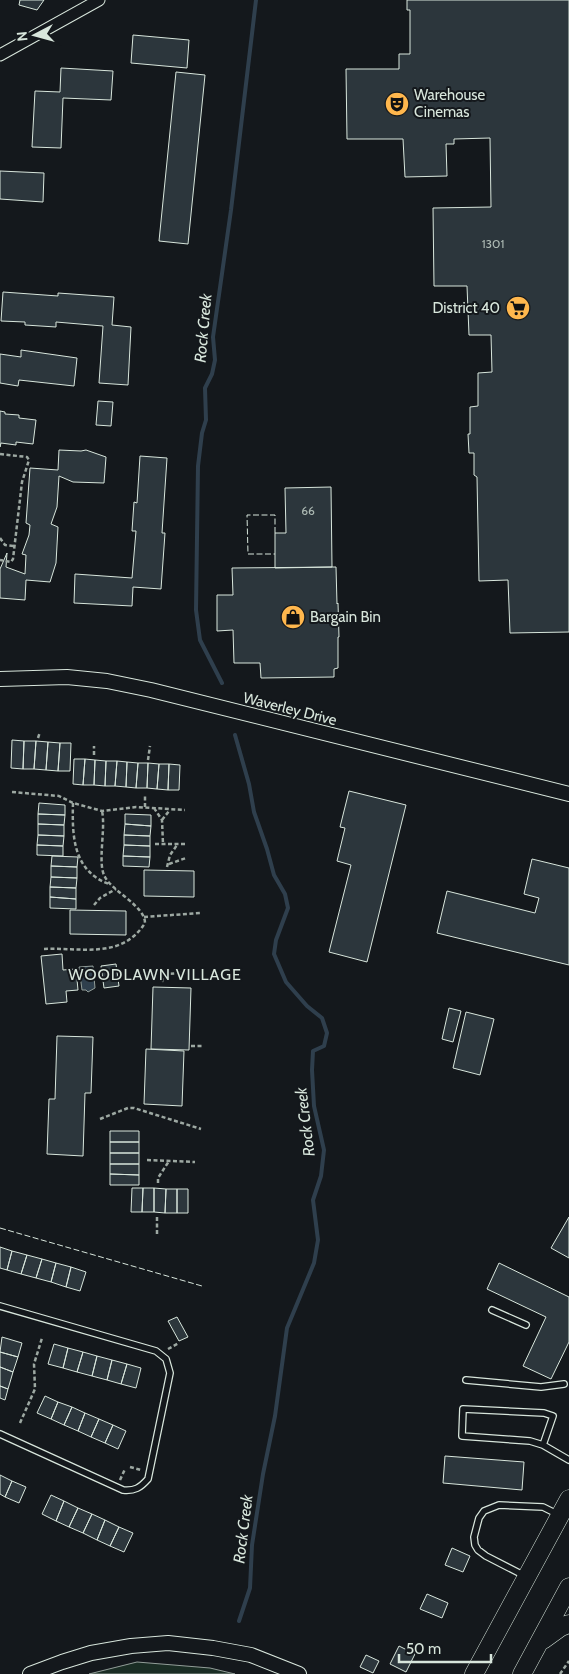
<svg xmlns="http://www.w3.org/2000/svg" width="569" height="1674" font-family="Cabin,sans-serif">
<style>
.green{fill:#1a2d24;stroke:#939e99}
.water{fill:#2f3f4d;stroke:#939e99}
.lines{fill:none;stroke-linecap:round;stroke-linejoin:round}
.stream{stroke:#2f3f4d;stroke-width:4}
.building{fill:#2c363c;stroke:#d8e6dc}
.service-casing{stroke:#d8e6dc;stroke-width:8}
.minor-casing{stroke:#d8e6dc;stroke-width:13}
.tertiary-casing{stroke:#d8e6dc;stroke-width:16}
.primary-casing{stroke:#d8e6dc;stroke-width:19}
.path{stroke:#9da8a2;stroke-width:2.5;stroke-dasharray:4 2.5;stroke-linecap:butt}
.service{stroke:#14181c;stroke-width:5.5}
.minor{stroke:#14181c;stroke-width:11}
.tertiary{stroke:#14181c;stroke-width:14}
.primary{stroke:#14181c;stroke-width:18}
.fence{stroke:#d8e6dc;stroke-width:1;stroke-dasharray:6 2.5;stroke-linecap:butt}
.labels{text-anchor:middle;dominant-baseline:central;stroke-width:4;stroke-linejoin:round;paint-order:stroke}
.number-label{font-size:12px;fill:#adbab4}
.poi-label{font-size:15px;fill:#d8e6dc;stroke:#14181c;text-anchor:start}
.street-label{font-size:15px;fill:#d8e6dc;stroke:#14181c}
.water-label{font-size:16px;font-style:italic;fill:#d8e6dc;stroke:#14181c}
.neighbourhood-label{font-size:16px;letter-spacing:1px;fill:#d8e6dc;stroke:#14181c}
</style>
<rect width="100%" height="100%" fill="#14181c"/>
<path class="green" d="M137,1662L210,1668L235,1674H89Z"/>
<path class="water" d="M93,966L95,988L88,992L86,990H82L79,967Z"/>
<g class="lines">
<path class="stream" d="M222,683L200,640L196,610L198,466L202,433L206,420L205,388L212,374L215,360L213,337L231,210L256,0
M235,735L249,784L254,812L267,849L274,875L285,894L288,908L276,940L274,954L286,982L307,1006L322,1018L327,1033L324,1046L313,1051L312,1070L314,1106L324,1150L321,1176L313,1200L318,1240L314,1263L287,1328L275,1416L263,1474L252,1545L250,1588L239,1621"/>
</g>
<path class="building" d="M20,0H44L37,10L19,5Z
M407,0H569V632L510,633L508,580L479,581L477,477L474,475V453H469L468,434H470V407L478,406V373L492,372L491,335H469L467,286H434L433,208L491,207L490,138L454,139V144H446L447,176L405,177L403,139H347L346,69H399V54H410V10H407Z
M133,35L189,40L187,68L131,63Z
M61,68L113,71L111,100L63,98L61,148L32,147L35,91L60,92Z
M176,72L205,75L188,244L159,241Z
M0,171L44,173L43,202L0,199Z
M3,292L58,296V293L114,297L112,325L131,327L128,385L99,383L103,326L56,322V327L25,325V322L1,321Z
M21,350L77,358L74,386L19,380L18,386L0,383V354L21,357Z
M98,401L113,402L111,426L96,425Z
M0,411L5,412V414L19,415V418L36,420L33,444L16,442V445L1,443L0,447Z
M59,450L81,451L86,450L106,457L104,483L73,482L59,476L57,507L51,524L58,527L56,563L50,582L26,580L25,600L0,598V569L7,553L6,567L25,574L26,555L22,554L29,535L30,525L26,523L30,468L58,470Z
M140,456L167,458L162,533H165L161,589L133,587L132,606L74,603L75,574L132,578L136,531H132L134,502L137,503Z
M331,487L332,567L275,568V533H286L285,488Z
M336,567L337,604L338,603L339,637H338V668L334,669V677L261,678L260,663H234L233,630L217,631V595H233L232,568Z
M12,740L24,741L23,769L11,768Z
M24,741H36L34,769H23Z
M36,741L48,742L46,770L34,769Z
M48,742L60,743L58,771L46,770Z
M60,743H71L70,771H58Z
M74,759H85L83,785L73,784Z
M85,759L95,760L94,785H83Z
M95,760L106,761L105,786L94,785Z
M106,761H117L115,786H105Z
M117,761L127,762L126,787L115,786Z
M127,762L138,763L136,788L126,787Z
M138,763H148L147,788H136Z
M148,763L159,764L157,789L147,788Z
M159,764H169L168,790L157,789Z
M169,764L180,765L179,790H168Z
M349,791L406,805L367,962L329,952L351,865L337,861L345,828L340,827Z
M39,803L65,805V815L38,814Z
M38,814L65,815L64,825L38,824Z
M125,814L151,815V826L125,824Z
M38,824L64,825V836L38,835Z
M125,824L151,826L150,836L124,835Z
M38,835L64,836L63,846L37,845Z
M124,835L150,836V846L124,845Z
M37,845L63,846V856L37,855Z
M124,845L150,846V857L123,856Z
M52,856L78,857L77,867L51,866Z
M123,856L150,857L149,867L123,866Z
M532,859L569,868V965L437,933L447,891L535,913L539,898L524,894Z
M51,866L77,867V878L51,877Z
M144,870L194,871V897L144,896Z
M51,877L77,878L76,888L50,887Z
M50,887L76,888V899L50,897Z
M50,897L76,899V909L50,908Z
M70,910L126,911V935L70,934Z
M62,954L63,970L76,969L78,990L66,991L67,1002L46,1004L41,956Z
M116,964L119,986L104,988L101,966Z
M153,987L191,988L189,1050L151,1049Z
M449,1008L461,1011L453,1042L442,1039Z
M466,1012L494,1019L480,1075L453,1068Z
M57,1036L93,1037L91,1093H85L83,1156L47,1154L49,1099H55Z
M146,1049L184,1051L182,1106L144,1104Z
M110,1131H139V1142H110Z
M110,1142H139V1153H110Z
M110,1153H139V1164H110Z
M110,1164H139V1175L110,1174Z
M110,1174L139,1175V1185H110Z
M132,1188H143L142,1212H131Z
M143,1188H154V1212H142Z
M154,1188L166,1189L165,1213L154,1212Z
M166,1189H177V1213H165Z
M177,1189H188V1213H177Z
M569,1217V1258L551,1248Z
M0,1247L12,1251L7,1270L0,1268Z
M12,1251L27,1255L21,1274L7,1270Z
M27,1255L42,1259L36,1278L21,1274Z
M42,1259L56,1263L51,1282L36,1278Z
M56,1263L71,1267L66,1287L51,1282Z
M499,1263L569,1297V1342L551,1379L523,1366L546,1317L487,1289Z
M71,1267L86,1272L80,1291L66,1287Z
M177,1317L188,1337L179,1341L168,1321Z
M2,1337L22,1343L18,1357L0,1352Z
M54,1344L68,1348L63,1368L48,1364Z
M68,1348L83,1352L77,1372L63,1368Z
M0,1352L18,1357L13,1372L0,1367Z
M83,1352L97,1356L92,1376L77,1372Z
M97,1356L112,1360L107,1380L92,1376Z
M112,1360L127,1364L121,1384L107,1380Z
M127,1364L141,1368L136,1388L121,1384Z
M0,1367L13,1372L8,1389L0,1386Z
M0,1386L8,1389L5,1400L0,1398Z
M45,1396L58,1402L51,1419L37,1413Z
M58,1402L72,1407L64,1425L51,1419Z
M72,1407L85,1413L78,1431L64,1425Z
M85,1413L99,1419L91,1437L78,1431Z
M99,1419L113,1425L105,1443L91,1437Z
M113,1425L126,1431L118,1449L105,1443Z
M445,1456L524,1462L522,1490L443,1483Z
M0,1475L12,1481L5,1497L0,1494Z
M12,1481L26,1487L19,1503L5,1497Z
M51,1495L64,1501L56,1521L42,1514Z
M64,1501L78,1508L69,1527L56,1521Z
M78,1508L92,1514L83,1533L69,1527Z
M92,1514L105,1520L97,1540L83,1533Z
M105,1520L119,1527L110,1546L97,1540Z
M119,1527L133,1533L124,1552L110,1546Z
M452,1548L470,1556L463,1572L445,1565Z
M427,1594L448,1603L442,1618L420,1609Z
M399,1646L415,1654L406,1672L390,1664Z
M366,1655L379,1661L373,1673L360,1667Z"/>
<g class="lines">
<g class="service-casing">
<path id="service" d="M0,1306L156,1351L166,1359L170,1373L148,1479C140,1488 135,1491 123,1490L0,1434
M492,1310L526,1325
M466,1380L541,1387L564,1384
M543,1445L553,1416L544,1413L463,1409L462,1436L530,1441L543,1445L569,1460
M525,1576L486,1556L478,1550L475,1545L474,1537L479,1518L484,1511L499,1505L543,1507L557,1514"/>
</g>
<g class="minor-casing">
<path id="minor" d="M0,55L99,0"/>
</g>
<g class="tertiary-casing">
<path id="tertiary" d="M0,679L67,677L107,681L151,690L569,794
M30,1674L62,1662L91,1653L131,1646L168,1643L213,1648L251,1655L299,1674"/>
</g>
<g class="primary-casing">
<path id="primary" d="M543,1640L561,1627L569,1624
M474,1674L569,1499
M522,1674L569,1587"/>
</g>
<path class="path" d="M0,454L27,457L29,460L22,482L13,559L11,562L0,560
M0,538L5,545L14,546
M38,738L40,732
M94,755V746
M148,760L150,746
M12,792L59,796L73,803L102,811L136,807L185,810
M73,803C72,836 73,871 109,884
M145,807V795
M154,808L162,820L163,844
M162,820L169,811
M155,844H186
M169,864L186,858
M167,867L170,855L177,845
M94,905L100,898L116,889
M144,917L200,913
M44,949C80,947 122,960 145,923C145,906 113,892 105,877C97,864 106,829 102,811
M162,982L163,978L167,974L196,972
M191,1046H204
M100,1119L128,1108H134L201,1129
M147,1160L195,1162
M158,1183V1178L169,1161
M157,1217V1235
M168,1349L179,1343
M20,1423L35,1389L34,1364L42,1338
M130,1467L141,1470
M120,1480L125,1469
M560,1674L569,1661"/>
<use href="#service" class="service"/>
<use href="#minor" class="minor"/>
<use href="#tertiary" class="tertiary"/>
<use href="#primary" class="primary"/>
<path class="fence" d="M275,533V515H247L248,554H275
M0,1228L202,1286"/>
</g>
<defs>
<g id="theatre-disc" transform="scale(1.25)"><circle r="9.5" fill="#ffb74d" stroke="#14181c"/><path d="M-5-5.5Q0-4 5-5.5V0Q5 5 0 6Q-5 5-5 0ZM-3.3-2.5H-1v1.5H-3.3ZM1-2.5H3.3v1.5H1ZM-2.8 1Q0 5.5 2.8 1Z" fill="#111"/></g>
<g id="supermarket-disc" transform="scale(1.25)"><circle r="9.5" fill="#ffb74d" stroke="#14181c"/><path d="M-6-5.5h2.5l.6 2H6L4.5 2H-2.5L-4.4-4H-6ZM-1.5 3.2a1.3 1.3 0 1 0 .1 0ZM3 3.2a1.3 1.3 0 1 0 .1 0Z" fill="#111"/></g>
<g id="shop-disc" transform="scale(1.25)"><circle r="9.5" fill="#ffb74d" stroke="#14181c"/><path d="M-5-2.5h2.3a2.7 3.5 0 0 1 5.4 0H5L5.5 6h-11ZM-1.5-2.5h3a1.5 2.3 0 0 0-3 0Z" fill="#111"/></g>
</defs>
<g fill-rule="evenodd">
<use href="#theatre-disc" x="397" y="104"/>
<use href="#supermarket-disc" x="518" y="308"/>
<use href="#shop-disc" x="293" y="617"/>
</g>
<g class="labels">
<g class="number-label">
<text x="493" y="243">1301</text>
<text x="308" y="510">66</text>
</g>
<g class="poi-label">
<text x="414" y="95">Warehouse<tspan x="414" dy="17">Cinemas</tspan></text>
<text x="500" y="308" text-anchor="end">District 40</text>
<text x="310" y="617">Bargain Bin</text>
</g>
<g class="street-label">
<text transform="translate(290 709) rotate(14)">Waverley Drive</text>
</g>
<g class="water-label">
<text transform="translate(203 328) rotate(-85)">Rock Creek</text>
<text transform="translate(305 1122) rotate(-97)">Rock Creek</text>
<text transform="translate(243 1529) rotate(-83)">Rock Creek</text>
</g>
<g class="neighbourhood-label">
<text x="155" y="974">WOODLAWN VILLAGE</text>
</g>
</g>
<g transform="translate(35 35) rotate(264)" stroke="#14181c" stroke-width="4" paint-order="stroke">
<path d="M0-4L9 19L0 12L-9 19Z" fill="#d8e6dc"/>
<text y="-8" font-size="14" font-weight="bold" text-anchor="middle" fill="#d8e6dc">N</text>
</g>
<path d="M399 1654v8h92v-8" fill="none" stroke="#d8e6dc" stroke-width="2.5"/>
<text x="406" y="1654" font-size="15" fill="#d8e6dc" stroke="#14181c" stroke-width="4" paint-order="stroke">50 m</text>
</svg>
